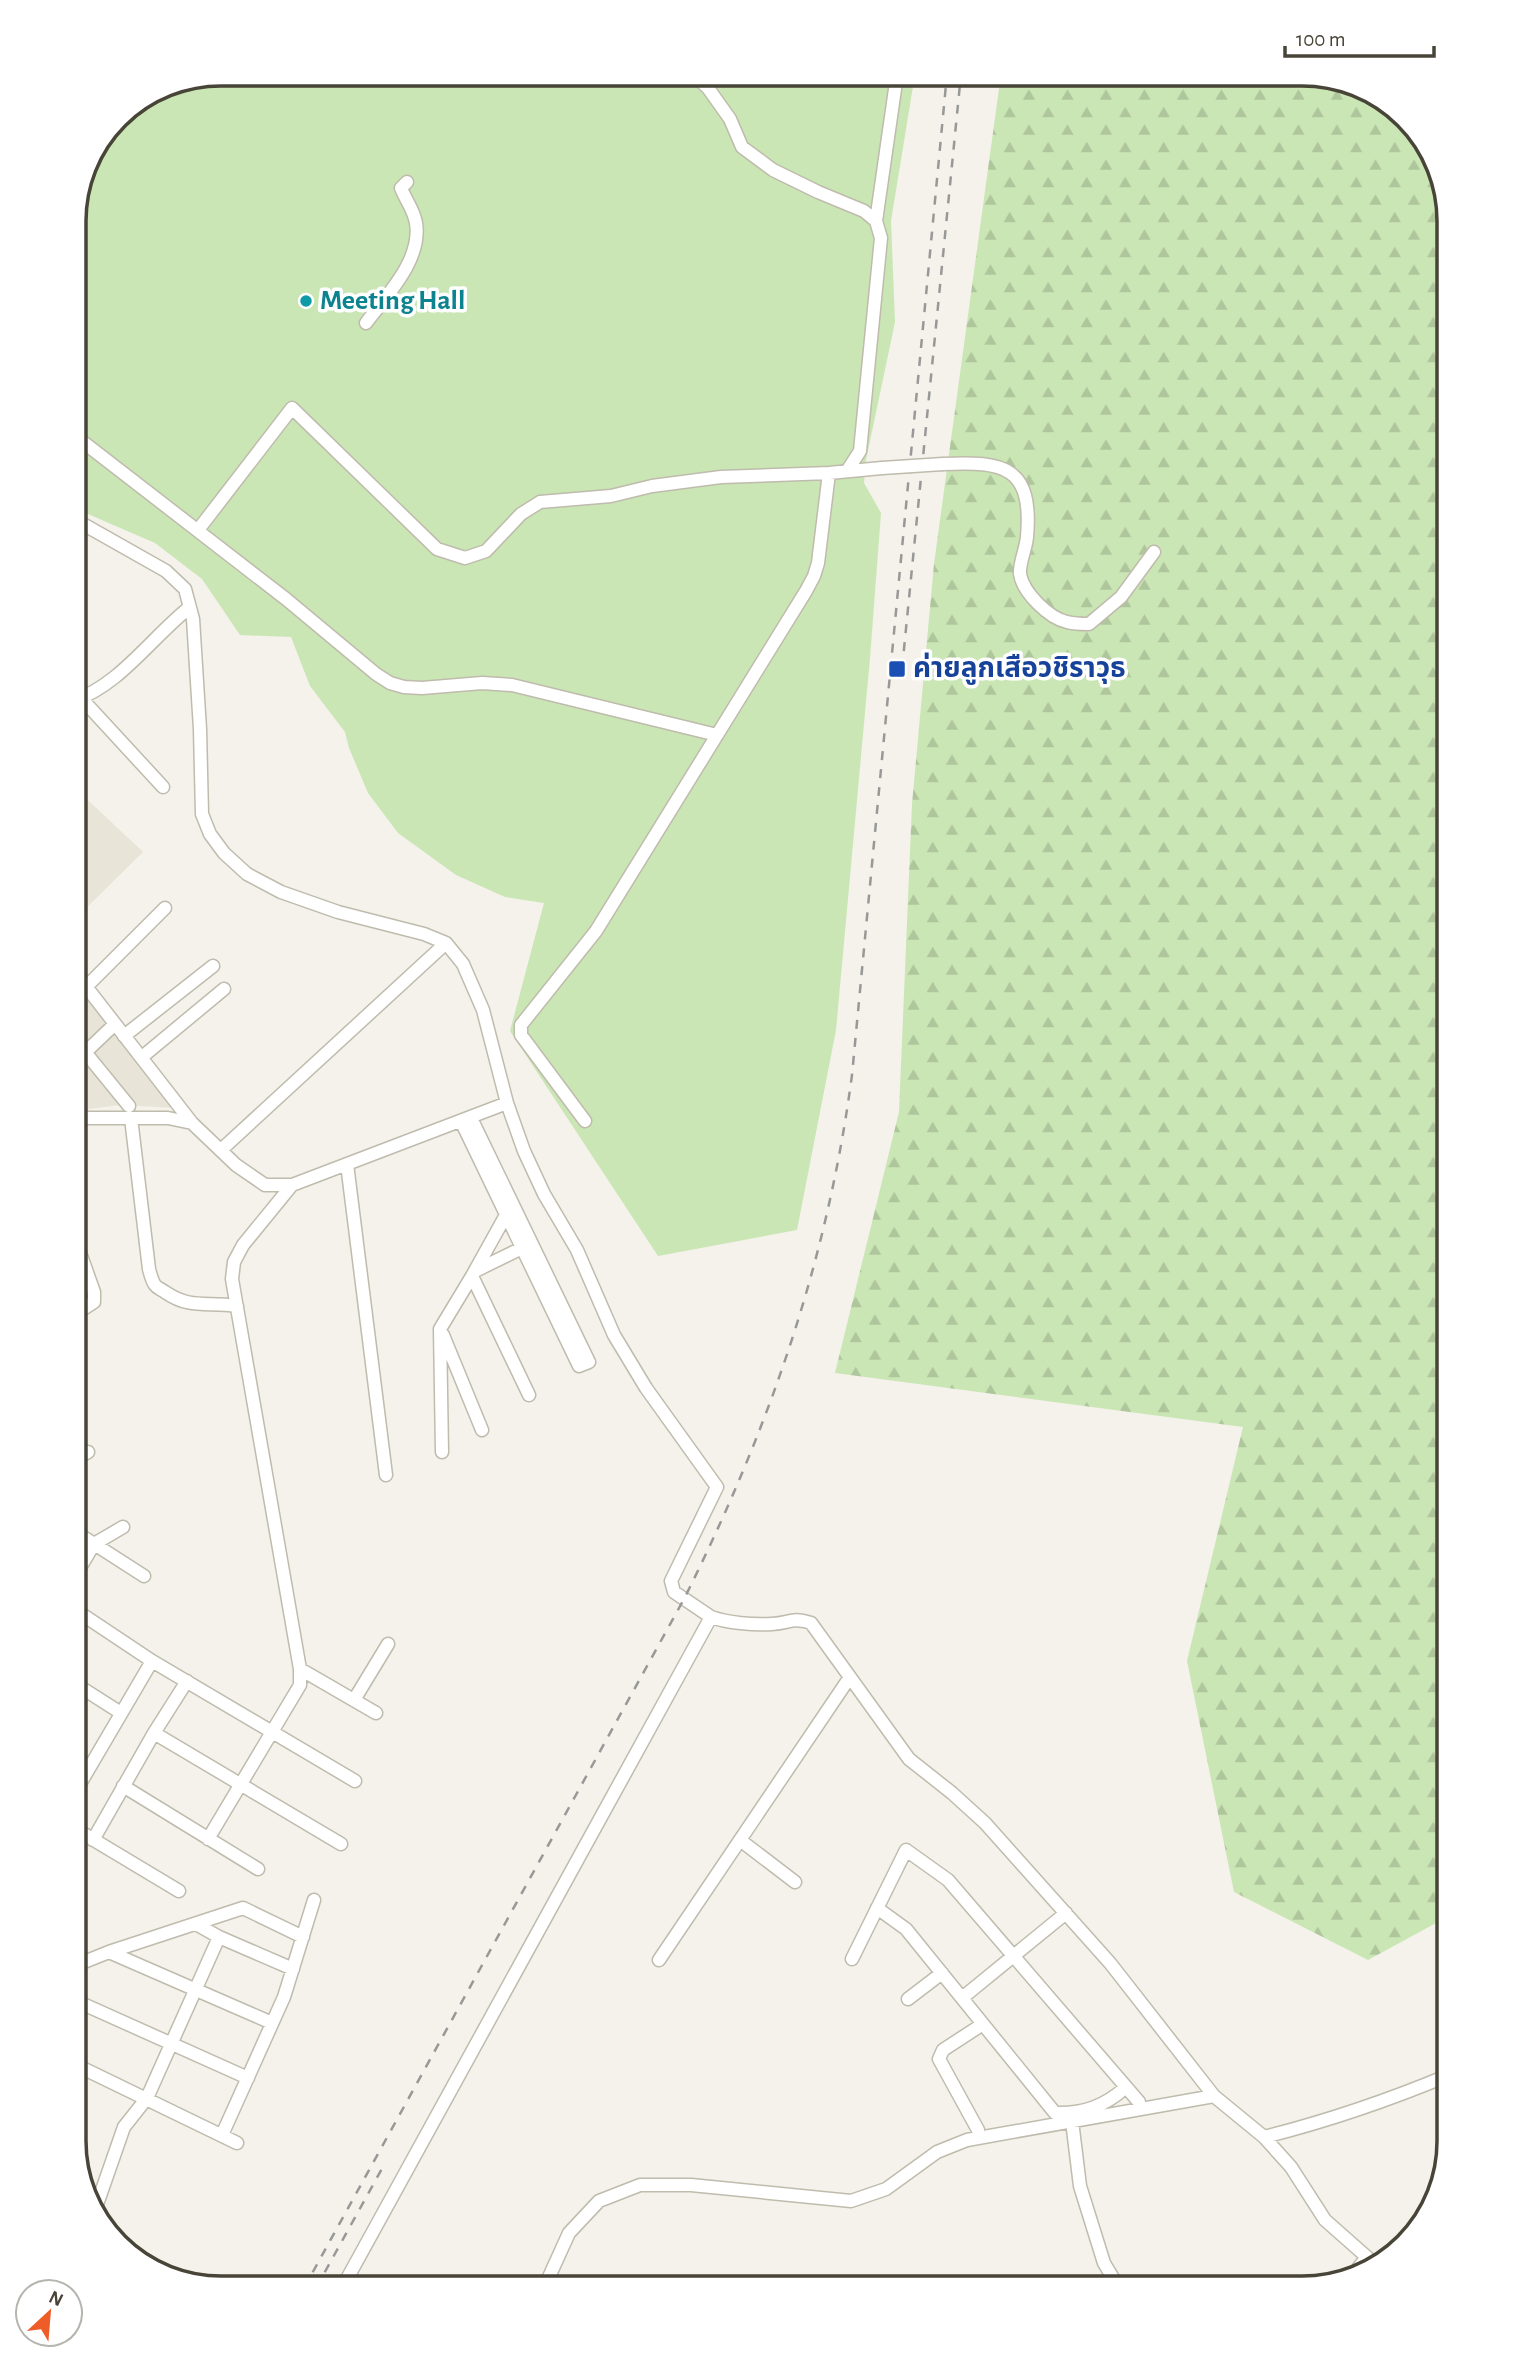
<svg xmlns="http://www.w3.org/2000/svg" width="1523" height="2362" font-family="'Alegreya Sans','Noto Sans Thai',sans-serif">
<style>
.residential{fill:#e8e5d8}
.green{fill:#cae6b5}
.forest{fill:url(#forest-firs)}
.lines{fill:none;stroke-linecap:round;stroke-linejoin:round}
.minor-casing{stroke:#bfbbad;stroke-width:15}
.minor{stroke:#fff;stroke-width:12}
.rail{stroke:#989898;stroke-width:2.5;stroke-dasharray:9 9;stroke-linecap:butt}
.minor-bridge-casing{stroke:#bfbbad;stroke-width:15;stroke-linecap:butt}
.minor-bridge{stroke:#fff;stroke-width:12}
.culture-dot{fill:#0f9aa8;stroke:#fff;stroke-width:2.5}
.transit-dot{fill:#1a4fb4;stroke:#fff;stroke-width:2.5}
.labels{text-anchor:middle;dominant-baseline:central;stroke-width:7;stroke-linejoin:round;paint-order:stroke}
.culture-label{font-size:28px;font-weight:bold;fill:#0d838f;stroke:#fff;text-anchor:start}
.transit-label{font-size:28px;font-weight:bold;fill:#164399;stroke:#fff;text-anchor:start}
.rim{fill:none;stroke:#484438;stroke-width:3.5}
</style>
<defs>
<pattern id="forest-firs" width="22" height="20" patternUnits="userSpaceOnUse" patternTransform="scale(1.75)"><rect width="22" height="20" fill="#cae6b5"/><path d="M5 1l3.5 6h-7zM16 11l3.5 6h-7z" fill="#afc69c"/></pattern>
</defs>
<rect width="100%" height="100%" fill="#f4f2ea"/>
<path class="residential" d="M74,787L143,852L74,920Z
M74,968L175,1108L120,1105L74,1111Z"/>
<path class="green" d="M221,74H915L891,221L895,322L866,460L864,483L881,513L870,658L836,1030L797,1230L658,1256L510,1031L544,903L505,897L456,875L398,833L368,793L349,748L345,732L310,686L291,637L240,635L202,579L155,543L74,508V212L85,164L117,116L165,85Z"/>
<path class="forest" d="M1001,74H1312L1384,99L1434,155L1449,221V1916L1368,1960L1234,1892L1187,1661L1243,1427L835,1373L899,1112L912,804L934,564Z"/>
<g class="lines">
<g class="minor-casing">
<path id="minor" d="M693,74L708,88L730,119L742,147L773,170L818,192L864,211L876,221L881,238L860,451L847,471
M876,221L896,82L890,74
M366,323C387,295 422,260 416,223C414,210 405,199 401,188L407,182
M74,435L286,599L376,674L390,683L404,687L422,688L482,683L512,685L717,735
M943,464C1005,461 1033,467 1027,537C1026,549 1019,563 1020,574C1023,593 1049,618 1067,622C1074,624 1082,624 1089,624L1121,597L1154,552
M74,519L166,571L185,589L193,619L200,729L202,814L210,834L224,853L247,874L281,892L338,912L424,934L446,943L463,964L483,1010L507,1103L524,1151L544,1194L577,1250L614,1335L646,1388L717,1487L671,1581L674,1592L711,1617L342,2288
M198,530L292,408L437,549L465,558L486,551L521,514L540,502L611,496L652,486L721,477L829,473L882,468
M81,698L163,787
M74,700C118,687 153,636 190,607
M74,971L192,1123
M86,987L165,908
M124,1036L213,966
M85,1052L129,1106
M142,1057L224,989
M74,1063L115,1024
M74,1118H168L192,1123L236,1165L265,1185H292L507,1103
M131,1118L149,1269C150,1273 152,1281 155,1285C157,1288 161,1289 165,1292C191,1310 208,1301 237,1306
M461,1121L579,1366L589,1362L471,1118
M585,1121L521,1035V1025L596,931L806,591L814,576L818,563L829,473
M221,1150L446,943
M347,1164L386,1475
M475,1271L528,1245
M472,1276L529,1395
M74,1315L94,1302V1292L74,1236
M443,1335L482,1430
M442,1452L440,1329L472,1276L506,1215L509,1213
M74,1460L88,1452
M74,1531L144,1576
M74,1578L94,1544L123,1527
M74,1609L152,1661L355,1781
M711,1617C728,1623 753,1625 772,1624C791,1623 790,1617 811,1623L909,1759L952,1793L985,1823L1110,1963L1214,2096L1264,2137L1291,2167L1325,2220L1376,2265
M300,1669L376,1713
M74,1683L121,1713
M354,1700L388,1644
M154,1733L341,1844
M74,1757L89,1767
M123,1786L258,1869
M74,1794L152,1661
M74,1828L179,1891
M208,1839L300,1685V1669L232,1279L234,1262L243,1245L292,1185
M93,1840L154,1733L187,1681
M740,1840L795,1882
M877,1908L906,1929L1055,2113C1084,2114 1105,2106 1126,2087
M196,1924L219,1937L293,1969
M109,1952L272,2023
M852,1959L906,1850L948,1880L1139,2102
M659,1960L850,1677
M74,1966L109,1952L243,1908L303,1937
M962,1998L1066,1913
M908,1999L942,1973
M74,2000L248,2078
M74,2064L237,2143
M1072,2121L1080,2186L1104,2263L1119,2288
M978,2130L939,2059L943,2050L983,2024
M222,2135L284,1997L314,1900
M1264,2137C1328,2121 1389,2100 1449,2075
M94,2213L124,2127L147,2098L219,1937
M1351,2277L1367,2257
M544,2288L569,2233L599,2201L640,2185H691L851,2201L886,2189L937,2152L967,2140L1214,2096"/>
</g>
<use href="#minor" class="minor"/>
<path class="rail" d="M902,669L961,74
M304,2288L684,1599C769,1429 827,1263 852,1075L947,74
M316,2288L384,2165"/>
<g class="minor-bridge-casing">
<path id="minor-bridge" d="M882,468L943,464"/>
</g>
<use href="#minor-bridge" class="minor-bridge"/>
</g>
<circle class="culture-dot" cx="306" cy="301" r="7"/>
<rect class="transit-dot" x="888" y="660" width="18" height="18" rx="3.5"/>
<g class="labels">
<g class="culture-label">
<text x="320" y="301">Meeting Hall</text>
</g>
<g class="transit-label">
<text x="913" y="669">ค่ายลูกเสือวชิราวุธ</text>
</g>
</g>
<path d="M0 0H1523V2362H0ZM221 86H1302A135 135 0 0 1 1437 221V2141A135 135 0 0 1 1302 2276H221A135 135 0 0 1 86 2141V221A135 135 0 0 1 221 86Z" fill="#fff" fill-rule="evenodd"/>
<path class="rim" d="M221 86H1302A135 135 0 0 1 1437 221V2141A135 135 0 0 1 1302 2276H221A135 135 0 0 1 86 2141V221A135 135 0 0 1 221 86Z"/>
<g transform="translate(49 2313) rotate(26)"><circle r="33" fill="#ffffff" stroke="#b6b4af" stroke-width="2"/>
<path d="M0-5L12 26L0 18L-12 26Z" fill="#ee5c27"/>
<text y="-10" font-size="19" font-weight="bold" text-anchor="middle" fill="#484438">N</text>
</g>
<path d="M1285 46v10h149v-10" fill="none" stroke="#484438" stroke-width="3.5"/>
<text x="1296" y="46" font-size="21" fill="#484438" stroke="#ffffff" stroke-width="5" paint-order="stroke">100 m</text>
</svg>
